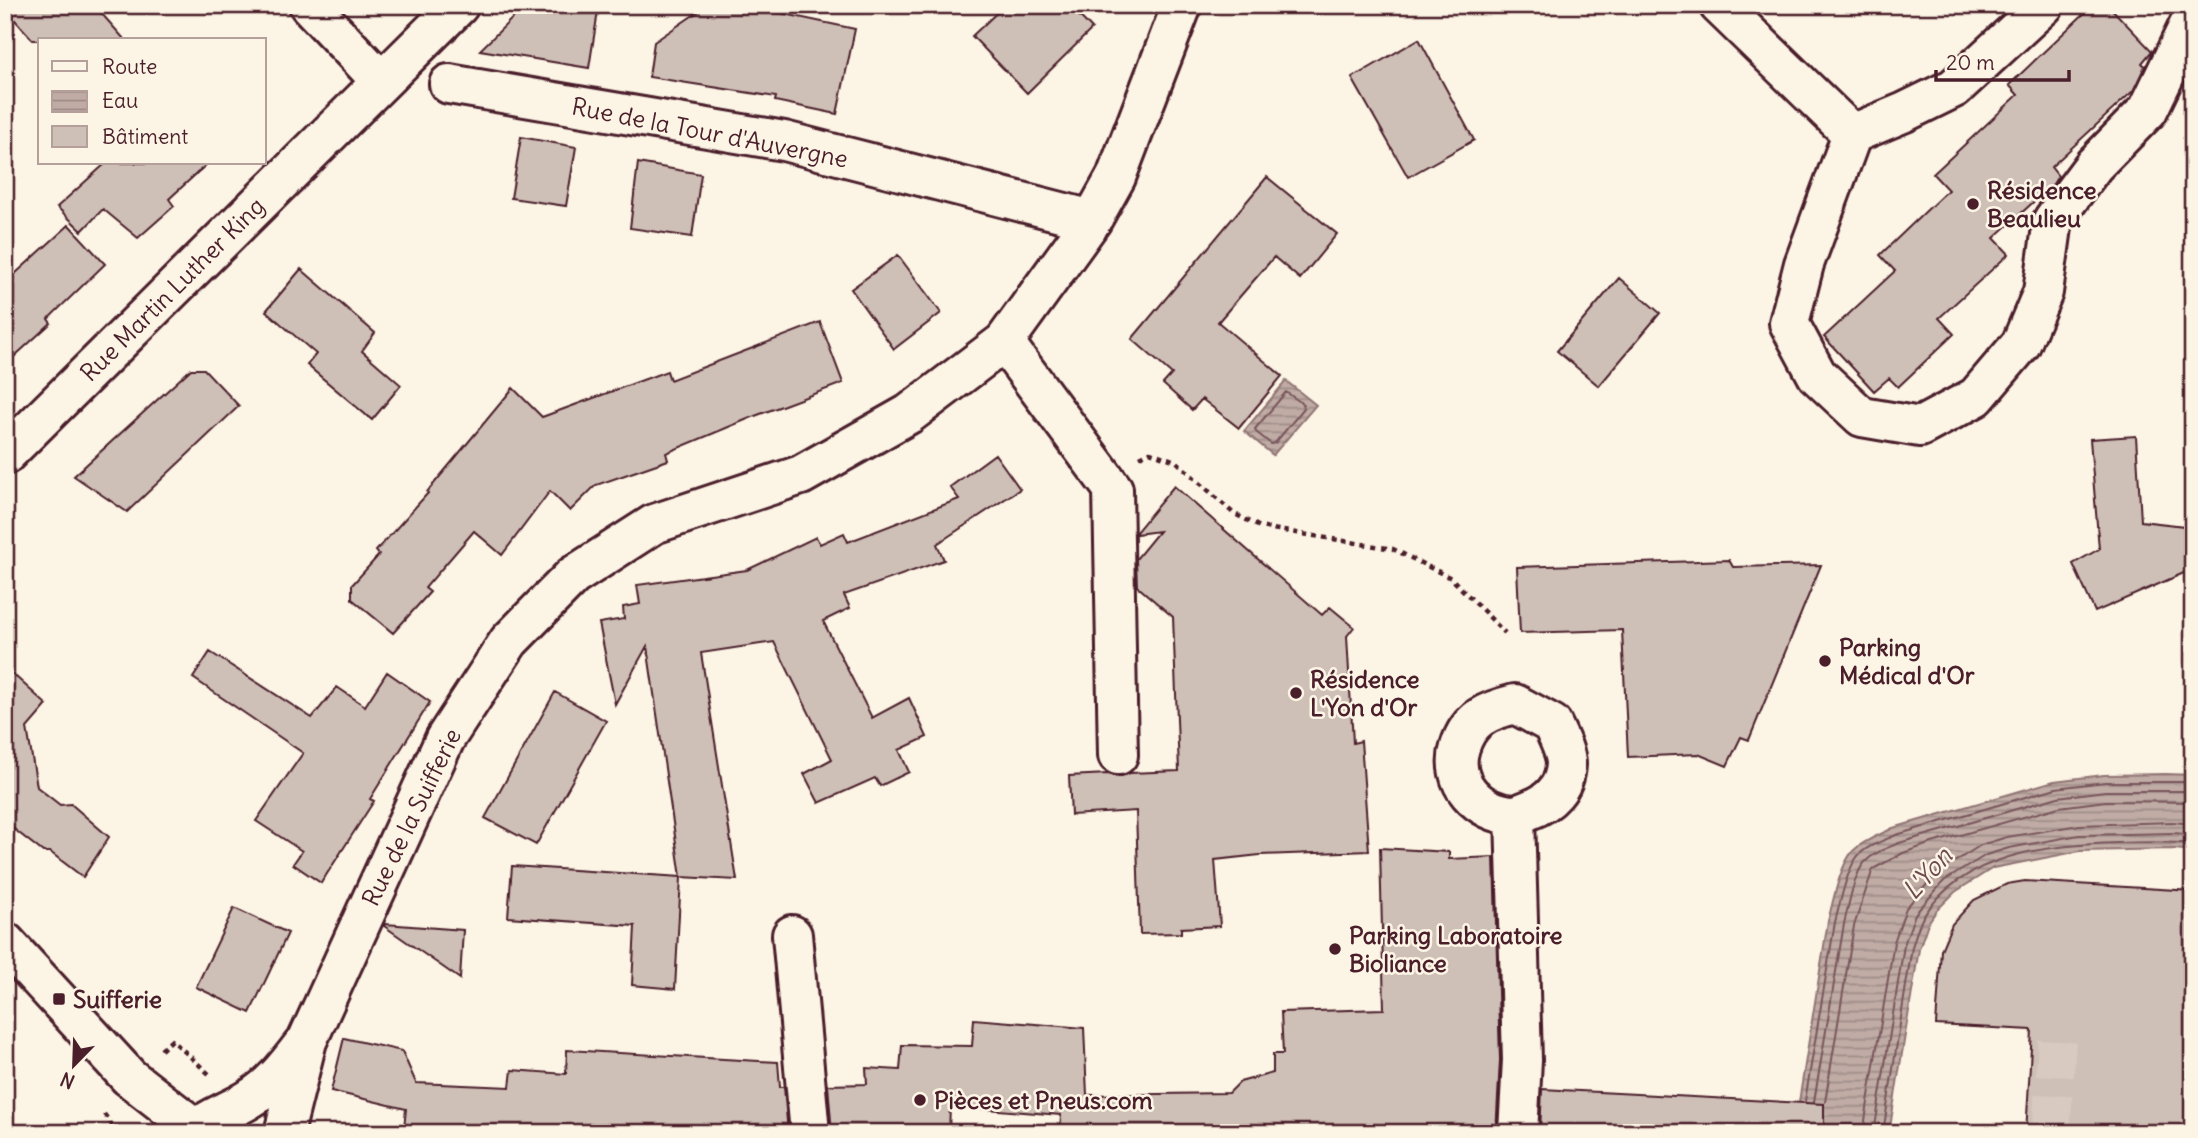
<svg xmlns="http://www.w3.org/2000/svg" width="2198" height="1138" font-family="Delius,sans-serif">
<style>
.water{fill:url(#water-rules);stroke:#917474;stroke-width:2}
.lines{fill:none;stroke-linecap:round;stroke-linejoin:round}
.shore{stroke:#79575c;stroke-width:2}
.building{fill:#cfc0b7;stroke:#4a1f2b;stroke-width:2}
.minor-tunnel{stroke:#d8cac0;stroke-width:38;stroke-dasharray:38 19;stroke-linecap:butt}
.minor-casing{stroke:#4a1f2b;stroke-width:44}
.path{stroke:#4a1f2b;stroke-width:4.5;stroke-dasharray:5 5;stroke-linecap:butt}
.minor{stroke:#fcf5e5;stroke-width:38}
.poi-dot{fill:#4a1f2b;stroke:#fcf5e5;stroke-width:2.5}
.labels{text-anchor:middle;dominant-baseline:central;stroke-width:5;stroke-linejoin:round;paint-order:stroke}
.street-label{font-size:24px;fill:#4a1f2b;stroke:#fcf5e5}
.poi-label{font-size:24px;font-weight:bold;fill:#4a1f2b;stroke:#fcf5e5;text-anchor:start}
.water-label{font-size:26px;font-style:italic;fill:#6d4950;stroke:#fcf5e5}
</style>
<defs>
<pattern id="water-rules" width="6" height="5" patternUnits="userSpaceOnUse" patternTransform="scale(1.75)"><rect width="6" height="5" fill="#c0aca5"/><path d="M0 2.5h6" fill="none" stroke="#9e8b87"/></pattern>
</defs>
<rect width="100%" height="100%" fill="#fcf5e5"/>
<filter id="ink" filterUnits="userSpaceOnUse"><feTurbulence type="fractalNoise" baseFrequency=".0143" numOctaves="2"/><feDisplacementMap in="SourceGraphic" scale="14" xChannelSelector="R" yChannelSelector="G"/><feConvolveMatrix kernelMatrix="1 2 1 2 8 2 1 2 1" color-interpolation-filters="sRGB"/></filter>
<g filter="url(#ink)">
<path class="water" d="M1286,381L1316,405L1273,455L1244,431Z
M2166,774L2193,775V851L2174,849L2080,851L1993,868L1955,892L1937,910L1928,923L1919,949L1889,1133H1794L1828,921C1833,902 1840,865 1853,851C1864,840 1880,835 1893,828L2054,781L2104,775Z"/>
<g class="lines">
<path class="shore" d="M1286,392L1303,404L1304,408L1275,443L1271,444L1256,432L1255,429Z
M1805,1101L1835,922C1840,904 1846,872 1857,857C1866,846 1883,841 1896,835L2056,788L2105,782H2193
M1814,1102L1844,924C1848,908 1854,873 1865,862C1874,852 1888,848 1899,843L2058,797L2105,791H2193
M1825,1102L1854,926L1873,869L1903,853L1932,843L2059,807L2106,801L2193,802
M1863,1133L1894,942L1906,908L1937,873L1981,845L2007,837L2079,825L2173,822L2193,824
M1874,1133L1904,945L1915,914L1944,881L1986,855L2009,848L2079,835L2174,833L2193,835
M1883,1133L1912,947C1915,937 1918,926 1923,917C1964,853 2048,845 2117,843C2142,842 2168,841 2193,844"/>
</g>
<path class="building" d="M5,5H94L125,40H33L5,9Z
M526,5H599L589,68L480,50Z
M708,5H742L855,29L837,114L775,101L776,97L649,77L654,42Z
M1005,5H1069L1092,29L1027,93L972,36Z
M2093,5H2108L2152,51L2142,63L2145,66L2133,91L2051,167L2058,176L2053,184L1994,238L2009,254L1939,318L1954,334L1898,387L1889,378L1874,391L1824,337L1895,271L1880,255L1948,190L1933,174L2018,95L2009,85Z
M1419,39L1474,140L1408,177L1352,78Z
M521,137L576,147L566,206L511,198Z
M106,163H208L169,199L174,206L138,238L103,209L82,231L57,207Z
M638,163L701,174L692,237L630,228Z
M1267,177L1337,234L1300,279L1274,257L1218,322L1282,376L1239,428L1202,399L1192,410L1163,384L1172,374L1132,339Z
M69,225L105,264L48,319L51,323L5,365V283Z
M898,255L941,313L894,349L851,289Z
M301,269L375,333L362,351L401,385L372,420L307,365L316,354L266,311Z
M1619,278L1660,313L1599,386L1557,351Z
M820,322L843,383L755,416L666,453L668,460L596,485L570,511L550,491L502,555L474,531L425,588L430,592L393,633L352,599V585L379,555L376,551L428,493L427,492L513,388L542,417L667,371L670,380Z
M191,369H204L239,406L127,512L74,476Z
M2136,436L2141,521L2193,527V569L2095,612L2073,564L2099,549L2090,439Z
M995,454L1020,489L937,544L944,560L844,595L850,608L823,621L872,718L909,698L927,737L899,750L909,772L880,786L875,778L819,803L804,774L832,759L774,642L701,653L737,880L681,877L647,646L615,704L599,623L624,619L623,607L640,604L637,585L747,570L816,537L820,544L844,533L848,542L959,499L950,487Z
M1174,486L1322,615L1330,607L1354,627L1347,636L1353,743L1361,741L1369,851L1260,855L1215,860L1220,926L1181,928V933L1140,934L1136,811L1071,815L1069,776L1108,774L1119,777L1130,773L1179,771L1173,617L1137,586L1136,559L1159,531L1136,534V532Z
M1729,560L1733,567L1821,565L1749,740L1741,737L1727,766L1698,754L1628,757L1622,630L1520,633L1517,567Z
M210,652L312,718L337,687L365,706L387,672L430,702L370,799L374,801L321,883L293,864L302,851L256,821L303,753L193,678Z
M5,667L47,705L27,728L37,787L60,805L71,804L109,837L83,877L50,852H43L5,822Z
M555,692L606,721L536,845L485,818Z
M1380,848L1449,852V859L1494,857L1500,1060L1496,1133H1060L1061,1115L950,1106L949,1133H832L828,1085L867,1084L866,1068L900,1070L902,1045L972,1046L974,1019L1084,1028L1087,1095L1229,1093L1240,1082L1273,1073V1054H1283L1281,1012L1384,1009Z
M512,866L681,877L675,989L632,985L635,926L508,917Z
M2025,881L2193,891V1133H2026L2032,1030L1936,1025L1941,950L1952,924L1974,900L2007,884Z
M234,908L288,933L250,1013L196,987Z
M385,924L463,930L460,979L384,926Z
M344,1038L402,1051L416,1083L510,1087L512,1070L566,1074L567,1050L778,1062L780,1087H784L788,1133H486L404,1128L406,1109L331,1091Z
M1542,1089L1824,1104V1133H1540Z"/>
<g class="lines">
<path class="minor-tunnel" d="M2051,1133L2057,1041"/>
<g class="minor-casing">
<path id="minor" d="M309,5L381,81
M1719,5L1852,134L1804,264L1789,323L1817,375L1862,417L1920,427L1976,397L2021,344L2043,292L2053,220L2094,165L2148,110L2193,17
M449,84L784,141L1092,220
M1852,134L1905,112L1954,88L2044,5
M1004,342L1113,489L1118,755
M5,455L459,5
M1515,704L1552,724C1557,735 1566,752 1566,764C1565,788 1549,803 1529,810C1524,812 1518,815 1514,815C1478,813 1449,782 1460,747C1469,718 1487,711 1515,704Z
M1515,816L1522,1060L1518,1133
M792,935L810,1133
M5,942L129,1077L201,1133
M190,1133C208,1118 228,1112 248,1100C272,1086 287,1066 303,1045
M284,1133L307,1041L445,739L509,641L573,576L654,524L801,475L909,414L1004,342L1092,220L1116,177L1182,5"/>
</g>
<path class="path" d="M1140,457L1150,452L1176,461L1233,513L1260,527L1393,549L1451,578L1505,633
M161,1050L172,1040L209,1074
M104,1114L118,1133"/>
<use href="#minor" class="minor"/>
</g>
</g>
<g class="poi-dot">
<circle cx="1973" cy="204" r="7"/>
<circle cx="1825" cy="661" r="7"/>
<circle cx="1296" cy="693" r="7"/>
<circle cx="1335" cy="949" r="7"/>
<rect x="52" y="992" width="14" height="14" rx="3.5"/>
<circle cx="920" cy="1100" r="7"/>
</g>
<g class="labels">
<g class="street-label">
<text transform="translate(710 132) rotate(11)">Rue de la Tour d'Auvergne</text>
<text transform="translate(172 289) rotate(-45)">Rue Martin Luther King</text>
<text transform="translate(411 817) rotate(-64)">Rue de la Suifferie</text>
</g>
<g class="poi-label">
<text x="1987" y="190">Résidence<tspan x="1987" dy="28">Beaulieu</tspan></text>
<text x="1839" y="647">Parking<tspan x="1839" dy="28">Médical d'Or</tspan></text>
<text x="1310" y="679">Résidence<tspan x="1310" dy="28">L'Yon d'Or</tspan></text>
<text x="1349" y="935">Parking Laboratoire<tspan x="1349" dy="28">Bioliance</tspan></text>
<text x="73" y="999">Suifferie</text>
<text x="934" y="1100">Pièces et Pneus.com</text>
</g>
<g class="water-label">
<text transform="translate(1927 873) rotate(-48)">L'Yon</text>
</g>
</g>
<rect width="2198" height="1138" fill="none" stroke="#fcf5e5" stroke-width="28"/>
<rect x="14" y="14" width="2170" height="1110" fill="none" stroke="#4a1f2b" stroke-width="2.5" filter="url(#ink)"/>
<rect x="38" y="38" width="228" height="126" fill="#fcf5e5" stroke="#b59f9b" stroke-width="2"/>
<rect x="52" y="61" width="35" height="10" fill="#fcf5e5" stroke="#b59f9b" stroke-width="2"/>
<text x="102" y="74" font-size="21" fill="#4a1f2b">Route</text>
<rect x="52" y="91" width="35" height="21" fill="url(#water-rules)" stroke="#b59f9b" stroke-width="2"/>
<text x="102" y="108" font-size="21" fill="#4a1f2b">Eau</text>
<rect x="52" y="126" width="35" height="21" fill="#cfc0b7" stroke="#b59f9b" stroke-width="2"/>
<text x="102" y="144" font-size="21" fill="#4a1f2b">Bâtiment</text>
<g transform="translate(74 1065) rotate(203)" stroke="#fcf5e5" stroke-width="5" paint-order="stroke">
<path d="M0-5L12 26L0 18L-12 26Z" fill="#4a1f2b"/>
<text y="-10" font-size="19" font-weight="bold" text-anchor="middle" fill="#4a1f2b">N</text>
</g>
<path d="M1936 70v10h133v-10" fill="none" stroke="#4a1f2b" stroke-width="3.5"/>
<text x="1946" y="70" font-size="21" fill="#4a1f2b" stroke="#fcf5e5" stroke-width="5" paint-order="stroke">20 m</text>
</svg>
